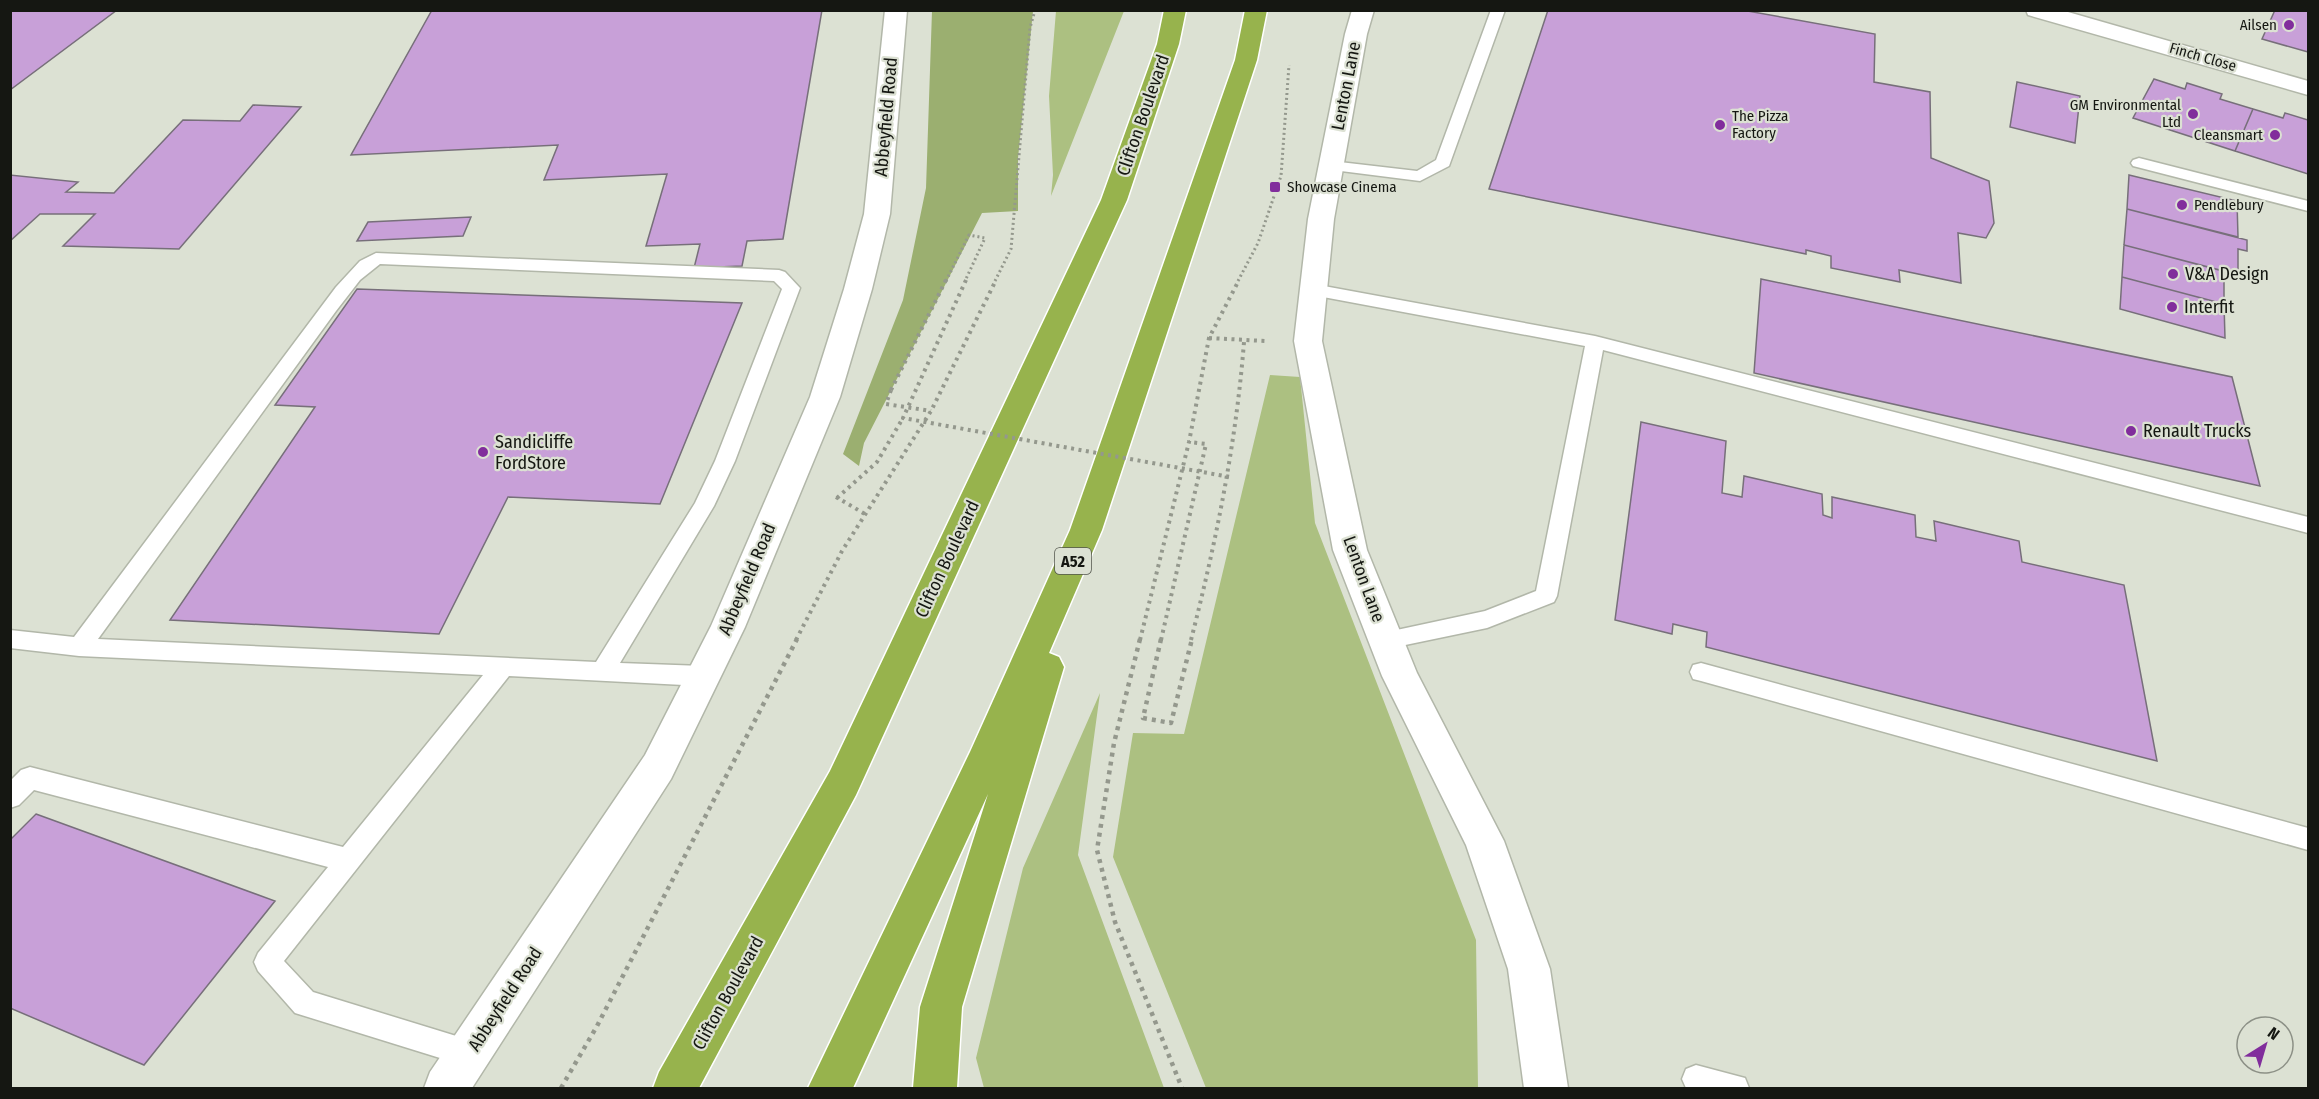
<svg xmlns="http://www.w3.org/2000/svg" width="2319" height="1099" font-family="'Fira Sans Condensed',sans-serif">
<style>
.green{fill:#acc081}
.forest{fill:#9baf70}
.building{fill:#c8a0d8;stroke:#776f7a;stroke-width:1.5}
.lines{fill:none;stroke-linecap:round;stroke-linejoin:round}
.lane-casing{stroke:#b2b7a9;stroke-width:3}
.street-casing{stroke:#b2b7a9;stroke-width:3}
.secondary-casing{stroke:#b2b7a9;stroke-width:3}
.highway-casing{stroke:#fff;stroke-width:3}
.path-far2{stroke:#94988d;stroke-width:3;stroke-dasharray:2 3;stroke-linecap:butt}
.path-far1{stroke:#94988d;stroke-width:4;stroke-dasharray:3 4.5;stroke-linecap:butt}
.path{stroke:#94988d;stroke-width:4.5;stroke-dasharray:4 5;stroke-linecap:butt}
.lane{fill:#fff;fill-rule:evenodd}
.street{fill:#fff;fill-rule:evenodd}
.secondary{fill:#fff;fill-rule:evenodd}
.highway{fill:#97b34d;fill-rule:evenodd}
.path-bridge-far1{stroke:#94988d;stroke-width:3;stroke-dasharray:2 3;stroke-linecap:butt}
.path-bridge{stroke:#94988d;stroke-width:4;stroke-dasharray:3 4.5;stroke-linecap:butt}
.poi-dot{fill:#812d9c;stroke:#dce1d3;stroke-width:2}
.labels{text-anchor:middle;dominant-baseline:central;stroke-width:4.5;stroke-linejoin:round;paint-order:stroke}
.far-poi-label{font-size:15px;fill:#151712;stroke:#dce1d3;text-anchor:end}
.far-street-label{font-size:15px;fill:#151712;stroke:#dce1d3}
.shield{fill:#dce1d3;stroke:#51544c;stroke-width:1.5}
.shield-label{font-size:16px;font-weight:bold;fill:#151712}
.street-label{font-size:18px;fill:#151712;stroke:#dce1d3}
.poi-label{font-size:18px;fill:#151712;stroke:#dce1d3;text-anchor:start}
</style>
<rect width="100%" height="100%" fill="#dce1d3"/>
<path class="green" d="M1056,11H1124L1051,196L1053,175L1049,96Z
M1270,375L1300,377L1315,523L1476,940L1478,1088H1206L1113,857L1133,733L1184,734Z
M1100,693L1078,855L1164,1088H984L976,1058L1023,868Z"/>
<path class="forest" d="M932,11H1033L1018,158V211L982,213L864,443L859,466L843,454L903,300L926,188Z"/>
<path class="building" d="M10,10H117L10,90Z
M432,10H822L783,239L747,241L742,266L694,268L700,244L646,246L667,174L544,180L558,145L351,155Z
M1548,10H1742L1875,34L1874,82L1930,92L1931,158L1989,181L1994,223L1986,238L1958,233L1961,283L1899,270L1900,282L1831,268V256L1806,250V254L1489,189Z
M2275,10H2308V52L2262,39Z
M2154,79L2185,89L2187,83L2222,94L2220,99L2253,109L2235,151L2133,118Z
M2017,82L2080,96L2075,143L2010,127Z
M253,105L301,107L179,249L63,246L95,214H40L10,241V175L78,182L66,192L114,193L183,120L240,121Z
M2253,109L2283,118L2285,113L2308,120V174L2235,151Z
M2129,175L2237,201L2238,237L2127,209Z
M2127,209L2247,240V251L2238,249V275L2124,245Z
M471,217L463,236L357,241L368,222Z
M2124,245L2224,271V304L2122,277Z
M2122,277L2224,304L2225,338L2120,309Z
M1761,279L2232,377L2260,486L1754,373Z
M357,289L742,303L660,504L508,497L439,634L170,620L315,407L275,405Z
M1641,422L1726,441L1722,493L1742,497L1744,476L1822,494L1823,515L1832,518V497L1915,515L1916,537L1936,541L1934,521L2019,541L2022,562L2124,585L2157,761L1706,647L1707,632L1673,624L1672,634L1615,620Z
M36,814L275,901L144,1065L10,1008V840Z"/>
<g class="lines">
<g class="lane-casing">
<path id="lane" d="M1491,10H1505L1449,166L1420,181L1325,169L1323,166L1331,161L1417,171L1436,160Z
M2139,158L2308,201V211L2133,166L2131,163L2133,160Z
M376,253L779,270L785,272L800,288L735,461L714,506L620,663L703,666L711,669L714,676L711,683L703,686L509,676L284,961L313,992L479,1043L483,1053L479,1063L469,1067L295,1013L258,971L254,962L258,953L328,867L34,790L19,805L10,808V781L21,770L30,767L343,847L483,675L79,656L10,648V630L74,637L336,287L360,261ZM380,264L774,281L782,289L715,461L695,503L596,662L98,639L336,311L360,280Z
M1313,284L1595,336L2308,517V533L1603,350L1557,596L1554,602L1487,628L1386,649L1378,646L1375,640L1378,634L1485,611L1536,591L1585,346L1307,294L1304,290L1307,286Z
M1701,663L2308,828V850L1701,681L1693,679L1690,672L1693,665Z
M1696,1065L1745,1078L1749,1088H1686L1682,1079L1686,1069Z"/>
</g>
<g class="street-casing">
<path id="street" d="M2026,10H2061L2308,81V95L2028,15Z"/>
</g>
<g class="secondary-casing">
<path id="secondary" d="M885,10H907L890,214L872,289L840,397L745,627L671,779L472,1088H424L430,1072L645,755L711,626L810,397L844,289L864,214Z
M1352,10H1374L1367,34L1334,219L1322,341L1367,550L1417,673L1504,841L1550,969L1568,1088H1524L1508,969L1466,845L1382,676L1333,550L1294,341L1308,219L1345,34Z"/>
</g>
<g class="highway-casing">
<path id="highway" d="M1164,10H1186L1179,44L1127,200L856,795L699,1088H653L659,1072L830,771L1101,200L1157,44Z
M1245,10H1267L1257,60L1102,530L1049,653L1059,657L1064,667L962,1007L957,1088H913L920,1007L988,794L853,1088H808L970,752L1070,530L1235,60Z"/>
</g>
<path class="path-far2" d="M995,281L1011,249L1030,28L1035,10
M1238,281L1258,243L1281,176L1289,65"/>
<path class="path-far1" d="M1209,338L1265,341
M891,390L886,404L931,411
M836,497L865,514
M837,498L877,462L903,418
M796,640L842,551L931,411L996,280
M1140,640L1189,442L1209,338L1239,280
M1161,640L1206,444L1189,442
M1191,640C1216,542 1236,444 1244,342"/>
<path class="path" d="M1140,639L1114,743L1097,850L1115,922L1182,1088
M1161,639L1143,718L1171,723L1192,639
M561,1088L597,1026L797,639"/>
<use href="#lane" class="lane"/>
<use href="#street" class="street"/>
<use href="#secondary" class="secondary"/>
<use href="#highway" class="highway"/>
<path class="path-bridge-far1" d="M946,281L969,235L985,238L965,281"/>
<path class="path-bridge" d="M966,280L903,418L1230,477
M891,390L946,280"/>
</g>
<g class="poi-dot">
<circle cx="2289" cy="25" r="6"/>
<circle cx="2193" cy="114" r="6"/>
<circle cx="1720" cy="125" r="6"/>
<circle cx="2275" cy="135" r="6"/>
<rect x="1269" y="181" width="12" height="12" rx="3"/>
<circle cx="2182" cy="205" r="6"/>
<circle cx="2173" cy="274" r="6"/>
<circle cx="2172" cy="307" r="6"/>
<circle cx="2131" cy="431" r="6"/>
<circle cx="483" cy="452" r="6"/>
</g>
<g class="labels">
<g class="far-poi-label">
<text x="2277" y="25">Ailsen</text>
<text x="2181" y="105">GM Environmental<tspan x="2181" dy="17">Ltd</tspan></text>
<text x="1732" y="116" text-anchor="start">The Pizza<tspan x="1732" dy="17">Factory</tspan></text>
<text x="2263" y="135">Cleansmart</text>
<text x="1287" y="187" text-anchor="start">Showcase Cinema</text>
<text x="2194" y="205" text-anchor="start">Pendlebury</text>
</g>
<g class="far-street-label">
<text transform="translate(2203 57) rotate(16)">Finch Close</text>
</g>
<rect class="shield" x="1055" y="548" width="36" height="26" rx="4.5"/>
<g class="shield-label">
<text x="1073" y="561">A52</text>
</g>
<g class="street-label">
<text transform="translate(1346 86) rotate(-79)">Lenton Lane</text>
<text transform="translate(1143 115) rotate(-71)">Clifton Boulevard</text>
<text transform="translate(886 117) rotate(-85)">Abbeyfield Road</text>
<text transform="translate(947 559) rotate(-65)">Clifton Boulevard</text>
<text transform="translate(747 579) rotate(-67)">Abbeyfield Road</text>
<text transform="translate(1364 579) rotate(70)">Lenton Lane</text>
<text transform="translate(728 993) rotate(-61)">Clifton Boulevard</text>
<text transform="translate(505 999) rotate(-57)">Abbeyfield Road</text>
</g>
<g class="poi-label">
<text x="2185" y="274">V&amp;A Design</text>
<text x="2184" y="307">Interfit</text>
<text x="2143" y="431">Renault Trucks</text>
<text x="495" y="442">Sandicliffe<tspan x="495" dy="21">FordStore</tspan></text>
</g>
</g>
<rect width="2319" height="1099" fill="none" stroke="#151712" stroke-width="24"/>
<g transform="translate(2265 1045) rotate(37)"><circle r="28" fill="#dce1d3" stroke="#8c9086" stroke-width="1.5"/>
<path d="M0-4.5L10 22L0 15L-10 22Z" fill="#812d9c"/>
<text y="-9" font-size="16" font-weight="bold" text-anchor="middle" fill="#151712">N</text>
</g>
</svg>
